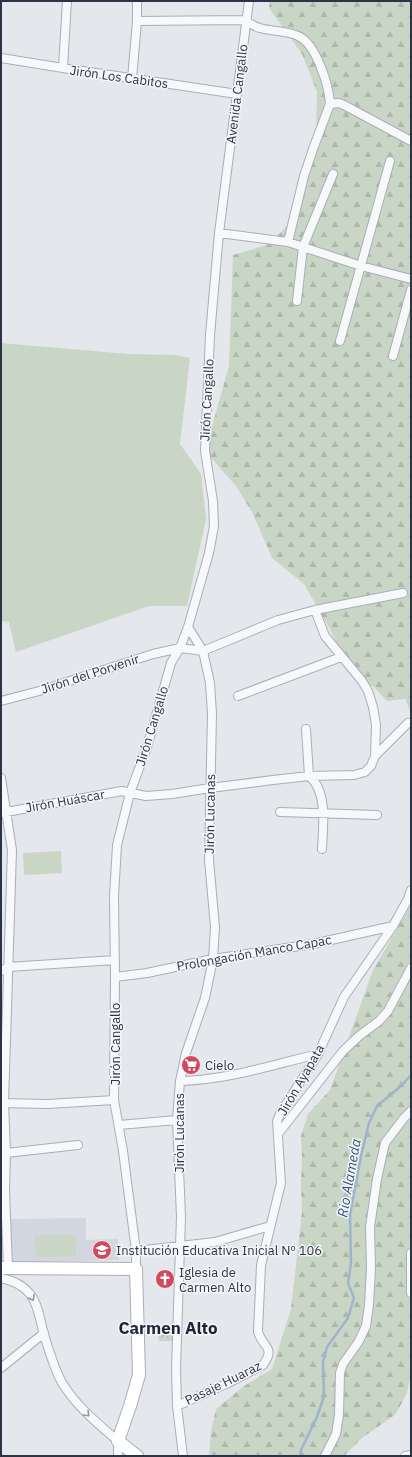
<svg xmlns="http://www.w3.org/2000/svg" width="412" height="1457" font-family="'IBM Plex Sans',sans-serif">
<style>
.built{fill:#d2d6de}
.forest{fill:url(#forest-firs)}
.park{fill:url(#park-crowns)}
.pitch{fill:#c9d6c5}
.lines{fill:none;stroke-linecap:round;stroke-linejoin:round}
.stream{stroke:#9fb4cc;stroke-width:2.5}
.street-casing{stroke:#a9aeb7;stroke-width:10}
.secondary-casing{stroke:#a9aeb7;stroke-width:14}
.street{stroke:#f7f8fa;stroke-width:8}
.secondary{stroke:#fff;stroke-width:12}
.oneway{stroke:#9196a0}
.labels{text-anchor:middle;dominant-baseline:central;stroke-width:3;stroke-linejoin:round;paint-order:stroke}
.street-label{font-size:13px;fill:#2b3445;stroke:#f4f6f9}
.poi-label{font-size:13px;fill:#2b3445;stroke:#f4f6f9;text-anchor:start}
.water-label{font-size:14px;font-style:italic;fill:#34527a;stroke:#f4f6f9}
.district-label{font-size:17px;font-weight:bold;fill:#1d2536;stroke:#f4f6f9}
</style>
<defs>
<pattern id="forest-firs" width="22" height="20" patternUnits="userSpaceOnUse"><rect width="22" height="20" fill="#c9d6c5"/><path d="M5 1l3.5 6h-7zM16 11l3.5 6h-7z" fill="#adb8ab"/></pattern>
<pattern id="park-crowns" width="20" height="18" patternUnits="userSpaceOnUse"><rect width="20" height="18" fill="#c9d6c5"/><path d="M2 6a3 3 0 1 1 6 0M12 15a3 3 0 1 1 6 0" fill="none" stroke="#adb8ab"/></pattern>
</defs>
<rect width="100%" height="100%" fill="#e4e7ec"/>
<path class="built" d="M86,1218V1240L118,1239L119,1260L11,1262V1219Z"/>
<path class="forest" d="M270,1H411V713L405,699L387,701L373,686L362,687L337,644L329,627L304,584L272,558L252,512L236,486L205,451L229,366L233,255L270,244L292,220L304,194L316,142L317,92L302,54L269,8Z
M411,905V1373L407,1393L396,1414L362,1438L344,1456H209L211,1431L216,1409L244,1386L272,1369L291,1309L302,1212L301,1184L302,1156L301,1136L308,1114L330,1090L373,970Z"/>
<path class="park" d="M167,1326H173L174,1341H159L158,1336L163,1334Z"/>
<path class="pitch" d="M1,343L128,354L176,355L190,358L180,444L201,474L206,519L187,606H149L16,652L9,622L1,621Z
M61,851L62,873L24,875L23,853Z
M35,1235H75L76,1256L36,1257Z"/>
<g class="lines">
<path class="stream" d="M300,1456L301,1450L317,1417L324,1396L323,1362L327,1347L348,1318L354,1298L348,1283L351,1263L350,1215L361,1156L369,1123L377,1106L401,1086L411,1075"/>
<g class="street-casing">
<path id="street" d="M137,21L246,20C260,34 281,28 298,36C316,43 329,86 330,104
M1,58L63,68L237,94
M63,68L67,1
M132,79L137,21V1
M219,233L288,242L361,266L411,279
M288,242L304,176L313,149L330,104L339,103L344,105L411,141
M297,301L303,247L333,174
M340,341L390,161
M393,356L411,290
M238,696L341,657
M1,701L39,691L153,654L180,648L203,651L278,620L315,610L403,593
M306,729L309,776C328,791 323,827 322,849
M375,756L408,723
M1,778L12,850L4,1103L6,1153L5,1191L8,1268
M280,812L377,815
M1,813L122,791L146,796L172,794L210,788L273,780L309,776L354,775L365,772L371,766L375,756L376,725L373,707L368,691L362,681L325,636L315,610
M1,971L8,967L115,960
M115,977L147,973L213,959L313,944L393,926
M180,1081C227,1080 272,1065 318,1054
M1,1103L48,1104L114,1100
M119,1125L177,1120
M278,1134L343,1051L359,1036L379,1021L388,1011L411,968
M6,1153L78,1145
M136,1251L215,1242L270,1226
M411,1253V1293
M136,1269V1251L123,1151L114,1100L115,977L114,896L117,845L130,793L147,747L171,663L180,648L188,627L209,553L214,526L213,501L205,451L210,335L219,233L249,1
M1,1278C11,1280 23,1285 30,1294C38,1304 40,1319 43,1331C48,1348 53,1365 61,1381C75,1405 97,1423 118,1441V1456
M1,1368L44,1333
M177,1406L228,1383L263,1365C276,1347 263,1348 258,1332L261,1265L281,1183L277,1121L280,1114L318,1054L344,997L393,926L408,899L411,890
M183,1456L177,1406L176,1368L181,1217L177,1120L180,1081L186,1053L205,998L213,959L215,927L209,860L212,714L210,683L203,651L188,627
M325,1456L336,1434L339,1415L340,1373L343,1364L359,1341L366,1326L369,1305L371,1268L370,1227L377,1179L385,1143L404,1118L411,1111
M405,1456L411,1455"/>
</g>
<g class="secondary-casing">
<path id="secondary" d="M1,1268L136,1269L139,1375L130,1406L118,1441L137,1456"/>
</g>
<use href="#street" class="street"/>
<use href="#secondary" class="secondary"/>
</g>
<defs><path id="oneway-chevron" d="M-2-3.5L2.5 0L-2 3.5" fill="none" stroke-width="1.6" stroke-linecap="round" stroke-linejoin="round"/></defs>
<g class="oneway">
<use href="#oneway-chevron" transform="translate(32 1298) rotate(60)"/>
<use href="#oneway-chevron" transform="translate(87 1414) rotate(45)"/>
</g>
<defs>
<g id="supermarket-disc" transform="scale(1)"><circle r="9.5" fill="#d1495b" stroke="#f4f6f9"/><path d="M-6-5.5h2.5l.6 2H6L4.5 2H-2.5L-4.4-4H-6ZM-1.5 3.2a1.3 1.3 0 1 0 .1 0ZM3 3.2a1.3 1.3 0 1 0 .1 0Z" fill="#fff"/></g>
<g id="school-disc" transform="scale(1)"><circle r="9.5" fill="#d1495b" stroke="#f4f6f9"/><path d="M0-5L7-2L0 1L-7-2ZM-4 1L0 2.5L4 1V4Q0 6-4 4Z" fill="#fff"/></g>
<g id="church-disc" transform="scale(1)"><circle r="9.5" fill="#d1495b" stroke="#f4f6f9"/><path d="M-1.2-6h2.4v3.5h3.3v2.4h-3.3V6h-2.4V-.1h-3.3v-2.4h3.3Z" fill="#fff"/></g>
</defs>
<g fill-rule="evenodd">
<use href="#supermarket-disc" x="191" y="1065"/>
<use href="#school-disc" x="102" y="1250"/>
<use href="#church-disc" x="165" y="1279"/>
</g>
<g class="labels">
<g class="street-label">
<text transform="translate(119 77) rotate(8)">Jirón Los Cabitos</text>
<text transform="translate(237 94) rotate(-83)">Avenida Cangallo</text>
<text transform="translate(207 400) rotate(-87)">Jirón Cangallo</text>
<text transform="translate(90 674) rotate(-18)">Jirón del Porvenir</text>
<text transform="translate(152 726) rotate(-73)">Jirón Cangallo</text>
<text transform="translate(65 801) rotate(-10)">Jirón Huáscar</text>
<text transform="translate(210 814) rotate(-89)">Jirón Lucanas</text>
<text transform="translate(254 953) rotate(-10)">Prolongación Manco Capac</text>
<text transform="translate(115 1044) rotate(-90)">Jirón Cangallo</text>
<text transform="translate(301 1080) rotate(-60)">Jirón Ayapata</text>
<text transform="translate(179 1133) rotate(-90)">Jirón Lucanas</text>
<text transform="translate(223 1383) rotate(-26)">Pasaje Huaraz</text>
</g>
<g class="poi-label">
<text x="205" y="1065">Cielo</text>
<text x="116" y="1250">Institución Educativa Inicial Nº 106</text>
<text x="179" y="1272">Iglesia de<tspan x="179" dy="15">Carmen Alto</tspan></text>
</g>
<g class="water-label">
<text transform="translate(349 1178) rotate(-80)">Rio Alameda</text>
</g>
<g class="district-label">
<text x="168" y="1328">Carmen Alto</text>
</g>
</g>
<rect width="412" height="1457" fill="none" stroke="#2b3445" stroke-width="4"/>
</svg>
